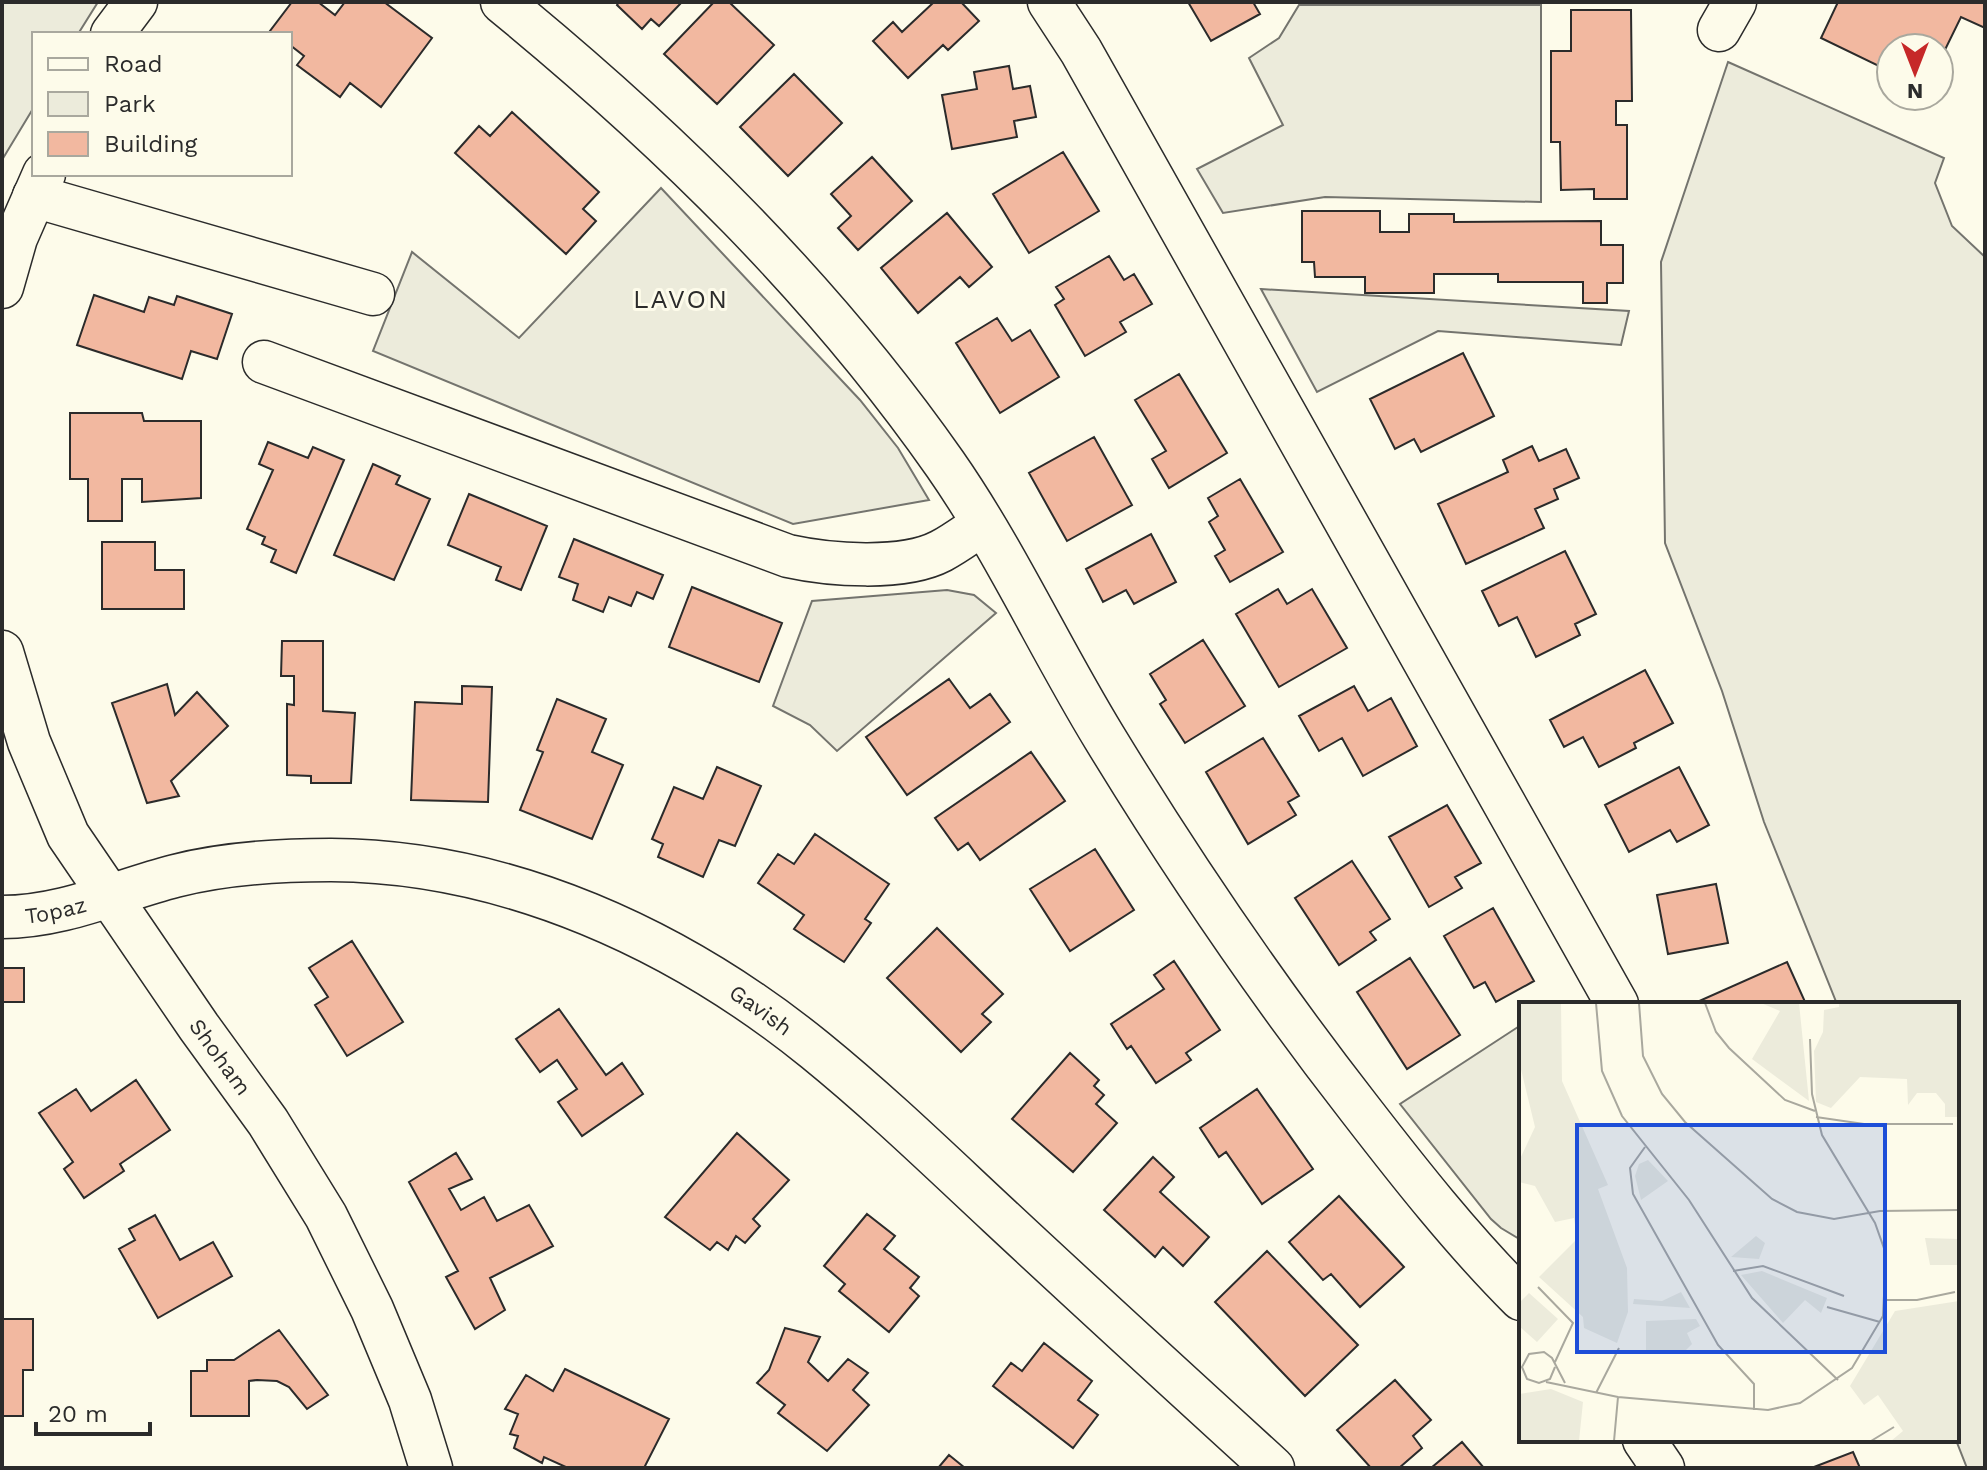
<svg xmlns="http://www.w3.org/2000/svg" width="1987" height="1470" font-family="'Work Sans',sans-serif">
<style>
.green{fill:#ecebdb;stroke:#74746e;stroke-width:2}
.building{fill:#f2b8a0;stroke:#2b2b2b;stroke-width:2}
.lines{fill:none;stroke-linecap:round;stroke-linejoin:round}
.minor-casing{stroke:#2b2b2b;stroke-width:45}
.minor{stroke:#fdfbea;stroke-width:42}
.labels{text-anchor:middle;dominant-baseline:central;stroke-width:6;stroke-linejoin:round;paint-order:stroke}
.street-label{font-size:22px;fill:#2b2b2b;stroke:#fdfbea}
.quarter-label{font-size:26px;letter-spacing:2px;fill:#2b2b2b;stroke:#fdfbea}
.inset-road{fill:none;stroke:#a9a89e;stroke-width:2}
.view{fill:#1d4ed8;fill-opacity:0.15;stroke:#1d4ed8;stroke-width:4}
.inset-edge{fill:none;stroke:#2b2b2b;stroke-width:4}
</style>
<rect width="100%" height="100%" fill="#fdfbea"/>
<path class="green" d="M2,2H98L78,34H34V107L2,160Z
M1299,5H1541V202L1325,197L1223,213L1197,169L1283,125L1249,58L1279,38Z
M1728,62L1944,158L1935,183L1952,226L1985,257V1468H1967L1956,1440L1957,1004H1837L1764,822L1722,691L1665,543L1661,262Z
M661,188L860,400L898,448L929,500L793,524L373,351L412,252L519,338Z
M1261,289L1629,311L1621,345L1438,331L1317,392Z
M947,590L974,595L996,613L837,751L810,725L773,706L812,601Z
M1521,1025V1240L1501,1228L1491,1219L1400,1104Z"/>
<path class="building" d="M292,2H318L335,15L345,2H384L432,38L381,107L350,83L340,97L297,65L304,56L290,45V34H275L270,31Z
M619,2H682L659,26L651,19L642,29L617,5Z
M714,2H729L774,45L717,104L664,54Z
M934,2H961L979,21L948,50L943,45L908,78L873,41L893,22L902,32Z
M1188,2H1253L1260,14L1211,41Z
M1838,2H1985V28L1961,17L1939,62V48H1891V62L1887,70L1821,38Z
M1571,10H1631L1632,101H1616V125H1627V199H1594V189L1561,190L1560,142H1551V51H1571Z
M1009,66L1013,89L1030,86L1036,117L1014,121L1017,137L952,149L942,95L977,89L974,72Z
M794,74L842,123L788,176L740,127Z
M512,112L599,192L583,209L596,221L566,254L455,153L479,126L490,136Z
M1063,152L1099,211L1029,253L993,194Z
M872,157L912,201L858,250L838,228L851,216L831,194Z
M1302,211H1380V232H1409V214H1454V222L1601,221V245H1623V283H1607V303H1583V282H1498V274H1434V293H1365V277H1315L1314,262H1302Z
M947,213L992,267L969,287L960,277L918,313L881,268Z
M1109,256L1124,280L1134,274L1152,304L1120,322L1126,332L1085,356L1055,305L1064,299L1056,287Z
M94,295L144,312L149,297L174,305L177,296L232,314L217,359L191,351L182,379L77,345Z
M997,318L1012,341L1030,330L1059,377L1000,413L956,343Z
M1463,353L1494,416L1421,452L1414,439L1395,449L1370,399Z
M1179,374L1227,453L1169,488L1152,459L1166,451L1135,400Z
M70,413H142L144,421H201V498L142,502V479H122V521H88V479H70Z
M1094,437L1132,505L1067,541L1029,473Z
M268,442L308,458L313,447L344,460L296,573L271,562L276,550L262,544L265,537L247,529L273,470L259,464Z
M1532,446L1539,461L1566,449L1579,478L1554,489L1558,499L1535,509L1544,528L1466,564L1438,504L1508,472L1503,460Z
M373,464L400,476L396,484L430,499L394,580L334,555Z
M1240,479L1283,552L1230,582L1215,556L1225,550L1209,522L1218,516L1208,498Z
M469,494L547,526L521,590L496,580L501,567L448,545Z
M1151,534L1176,582L1134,604L1126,590L1103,602L1086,569Z
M574,539L663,575L653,599L637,592L631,606L609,597L603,612L573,600L578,584L559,577Z
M102,542H155V570H184V609H102Z
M1565,551L1596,614L1575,624L1580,635L1536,657L1517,617L1499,626L1482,591Z
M692,587L782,623L759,682L669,647Z
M1278,589L1287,604L1312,589L1347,648L1279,687L1236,614Z
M1203,640L1245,706L1185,743L1160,704L1166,700L1150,674Z
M282,641H323V711L355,713L351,783H311V776L287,775V704L294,705V676H281Z
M1645,670L1673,723L1634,743L1636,748L1599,767L1583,737L1564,747L1550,720Z
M949,679L970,708L990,694L1010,722L907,795L866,737Z
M167,684L175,715L197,692L228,726L171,781L179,796L147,803L112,703Z
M462,686L492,687L488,802L411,800L415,702L462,704Z
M1354,686L1368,711L1391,698L1417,746L1363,776L1342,738L1319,751L1299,716Z
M557,699L606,719L592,752L623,765L592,839L520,810L543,752L537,750Z
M1263,738L1299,796L1288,802L1296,815L1248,844L1206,772Z
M1031,752L1065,801L980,860L968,843L958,850L935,818Z
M717,767L761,786L735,846L719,840L703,877L658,857L663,844L652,839L674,787L703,799Z
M1679,767L1709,825L1677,842L1670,830L1629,852L1605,805Z
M1447,805L1481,863L1455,877L1462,888L1429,907L1389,837Z
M815,834L889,884L865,919L871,923L844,962L794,929L804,915L758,883L778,854L794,864Z
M1095,849L1134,910L1070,951L1030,889Z
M1352,861L1390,919L1370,932L1376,940L1339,965L1295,898Z
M1716,884L1728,943L1668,954L1657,895Z
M1493,908L1534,981L1496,1002L1485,982L1474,988L1444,936Z
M937,928L1003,994L982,1014L991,1022L961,1052L887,978Z
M352,941L403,1022L347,1056L315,1005L328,997L309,968Z
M1410,958L1460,1035L1407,1069L1357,992Z
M1174,961L1220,1030L1186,1053L1191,1060L1156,1083L1131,1046L1127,1049L1111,1024L1164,989L1154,975Z
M1787,962L1806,1004H1698L1697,1002Z
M2,968H24V1002H2Z
M559,1009L606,1075L622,1063L643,1094L582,1136L558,1102L577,1089L557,1060L540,1072L516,1039Z
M1070,1053L1099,1080L1094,1086L1104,1095L1096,1104L1117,1123L1073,1172L1012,1119Z
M136,1080L170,1130L120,1164L124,1171L84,1198L64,1169L73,1162L39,1113L76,1089L91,1111Z
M1257,1089L1313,1169L1262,1204L1226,1152L1219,1157L1200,1128Z
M737,1133L789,1180L753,1219L760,1226L745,1243L736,1236L728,1250L717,1242L710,1250L665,1217Z
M456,1153L472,1179L449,1189L461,1210L484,1197L497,1221L529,1205L553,1246L490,1278L505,1310L475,1329L446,1277L458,1271L409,1182Z
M1153,1157L1174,1177L1160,1192L1209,1237L1183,1266L1163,1247L1155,1257L1104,1210Z
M1339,1196L1404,1267L1360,1307L1331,1274L1323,1280L1289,1242Z
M867,1214L895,1236L884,1249L919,1277L910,1288L919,1296L889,1332L839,1291L845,1284L824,1266Z
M155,1215L180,1260L213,1242L232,1276L158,1318L119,1249L135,1240L129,1229Z
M1267,1251L1358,1345L1305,1396L1215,1302Z
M2,1319H33V1370H23V1416H2Z
M785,1328L820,1337L808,1362L828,1381L848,1359L868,1373L853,1390L869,1405L827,1451L778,1413L785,1405L757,1383L769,1370Z
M279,1330L328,1395L307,1409L289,1387L277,1381L257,1380L249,1381V1416H191V1371H207V1360H234Z
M1044,1343L1092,1381L1078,1400L1098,1415L1073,1448L993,1386L1011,1363L1022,1371Z
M565,1369L669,1419L644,1468H568L544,1457L542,1463L514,1448L518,1436L510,1434L518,1414L505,1409L526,1375L553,1391Z
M1395,1380L1431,1420L1413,1436L1422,1448L1399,1468H1371L1337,1430Z
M1462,1442L1484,1468H1431Z
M1853,1452L1860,1468L1814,1467Z
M949,1455L965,1468H938Z"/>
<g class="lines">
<g class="minor-casing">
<g id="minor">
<path d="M502,2C668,138 821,287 945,464C1005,550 1049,647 1104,737C1182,865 1267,990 1359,1108C1410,1174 1462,1240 1521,1299"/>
<path d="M1049,2L1081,51L1617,1004"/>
<path d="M1719,30L1735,2"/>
<path d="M112,34L136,2"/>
<path d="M34,196L373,294"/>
<path d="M2,287L16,238L44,174"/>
<path d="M264,362L788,556C829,565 903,571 941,551C956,543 969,533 983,524"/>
<path id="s1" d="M2,652L29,742L68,835L199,1027L268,1122L326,1216L372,1309L410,1400L431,1468"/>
<path id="s2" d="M2,917C63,917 117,891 175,876C225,863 280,860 331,860C509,861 679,940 815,1050C879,1102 938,1159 998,1215C1089,1300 1181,1384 1273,1468"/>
<path d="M1644,1440L1663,1468"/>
</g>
</g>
<use href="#minor" class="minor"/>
</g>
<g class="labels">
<g class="street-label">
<text stroke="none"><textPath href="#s2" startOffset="54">Topaz</textPath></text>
<text stroke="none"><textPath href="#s2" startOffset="798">Gavish</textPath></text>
<text stroke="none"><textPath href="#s1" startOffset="464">Shoham</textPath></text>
</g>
<g class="quarter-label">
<text x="681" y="299">LAVON</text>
</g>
</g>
<g transform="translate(1519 1002)">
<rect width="440" height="440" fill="#fdfbea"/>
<path d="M0,1H42L43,79L89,183L79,187L108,266L109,310L98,341L65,326L64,315L20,275L58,237L55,216L36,220L16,184L0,180V159L16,125L0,59ZM242,1H280L290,99L233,57L261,9ZM320,1H440V115H426V102L417,91H398L389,103L388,77L341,75L312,106L297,100L295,49L304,30L305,8L320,5ZM129,158L149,179L122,198L116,174L120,162ZM237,234L246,241L240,257L212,255ZM406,236L440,237V263H411ZM243,269L308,296L302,311L286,298L264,321L222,273ZM162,290L171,306L114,302L115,297L143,299ZM10,291L39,317L18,340L0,324V301ZM440,299V439H372L384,429L359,393L345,403L331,384L376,309ZM177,317L181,324L168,331L173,342L165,350H127V319ZM32,387L64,400L60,439H0V392Z" fill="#ecebdb"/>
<path class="inset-road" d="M77,1L83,69L103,114L170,198L233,296L319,378M120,1L124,54L143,92L166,120L253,197L278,210L315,217L361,209L440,208M186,1L197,30L210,46L266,98L296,109M297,115L345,122H434M126,145L111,166L114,192L199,343L235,382V408M214,269L244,264L325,294M19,285L54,321L36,360M368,298H398L436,290M308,305L361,320M36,365L31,377L20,381L8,377L3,365L10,352L25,350L33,356L46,381M27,380L99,395L249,408L281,401L333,366L364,314L367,252L356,221L303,133L293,92L291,37M77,391L100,346M95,439L99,395M352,439L375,425"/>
<path class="view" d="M58,123H366V350H58Z"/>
<rect width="440" height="440" class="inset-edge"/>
</g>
<rect width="1987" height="1470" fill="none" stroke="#2b2b2b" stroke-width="8"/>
<rect x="32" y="32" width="260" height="144" fill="#fdfbea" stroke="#a9a89e" stroke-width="2"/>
<rect x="48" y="58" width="40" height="12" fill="#fdfbea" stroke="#a9a89e" stroke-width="2"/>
<text x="104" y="72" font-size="24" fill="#2b2b2b">Road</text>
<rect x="48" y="92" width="40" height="24" fill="#ecebdb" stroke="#a9a89e" stroke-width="2"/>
<text x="104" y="112" font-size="24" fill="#2b2b2b">Park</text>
<rect x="48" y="132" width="40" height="24" fill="#f2b8a0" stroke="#a9a89e" stroke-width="2"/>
<text x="104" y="152" font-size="24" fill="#2b2b2b">Building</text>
<g transform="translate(1915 72) rotate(180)"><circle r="38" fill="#fdfbea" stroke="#a9a89e" stroke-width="2"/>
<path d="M0-6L14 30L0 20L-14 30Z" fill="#c62828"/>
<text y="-12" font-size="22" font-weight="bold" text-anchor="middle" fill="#2b2b2b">N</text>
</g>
<path d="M36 1422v12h114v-12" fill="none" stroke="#2b2b2b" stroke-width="4"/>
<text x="48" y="1422" font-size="24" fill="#2b2b2b" stroke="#fdfbea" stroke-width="6" paint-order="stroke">20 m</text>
</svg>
